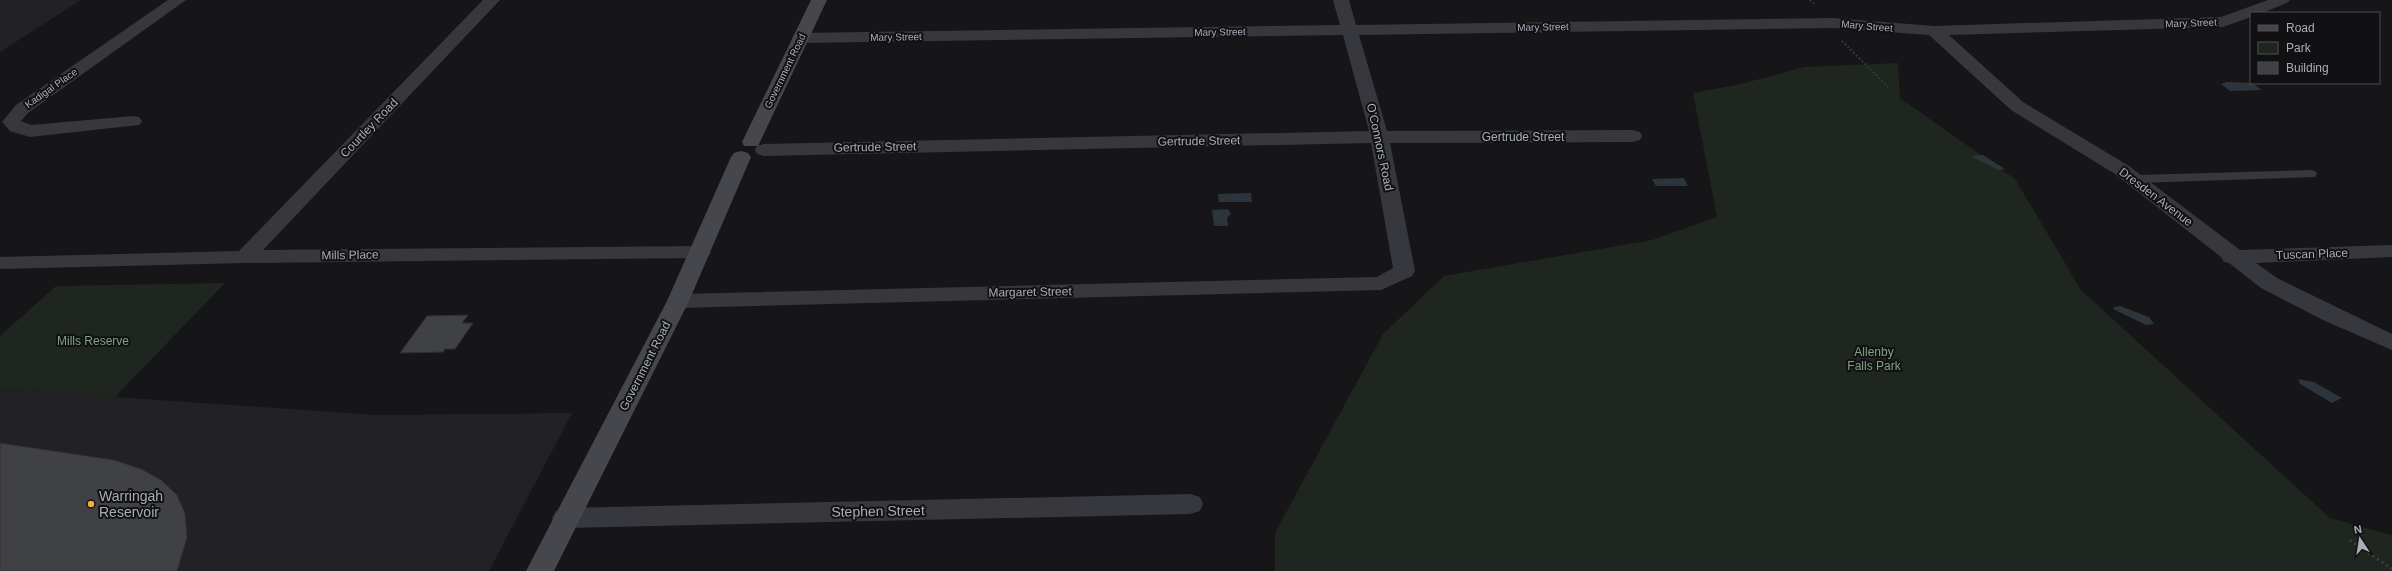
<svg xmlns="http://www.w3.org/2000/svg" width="2392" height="571" font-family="Helvetica,sans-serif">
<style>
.built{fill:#222225}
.green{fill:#1e261f}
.water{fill:#2c353c}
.building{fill:#404145;stroke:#303034}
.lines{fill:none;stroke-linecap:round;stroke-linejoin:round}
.path-far1{stroke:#3d3f44;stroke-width:2;stroke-dasharray:1.5 2.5;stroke-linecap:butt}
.path{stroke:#3d3f44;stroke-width:3;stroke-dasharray:2 3.5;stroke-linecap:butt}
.lane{fill:#37383d;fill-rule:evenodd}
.street{fill:#37383d;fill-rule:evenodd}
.secondary{fill:#45474d;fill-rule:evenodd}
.poi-dot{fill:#f2b134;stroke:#111113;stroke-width:1.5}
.labels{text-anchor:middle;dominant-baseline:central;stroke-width:4;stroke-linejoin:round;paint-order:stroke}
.far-street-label{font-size:10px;fill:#a8adb8;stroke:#111113}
.street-label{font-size:12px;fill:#a8adb8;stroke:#111113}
.park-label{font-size:12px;fill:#7fa381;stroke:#111113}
.near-poi-label{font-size:14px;fill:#a8adb8;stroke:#111113;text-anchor:start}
.near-street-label{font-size:14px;fill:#a8adb8;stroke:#111113}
</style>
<rect width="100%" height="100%" fill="#161618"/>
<path class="built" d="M0,0H81L0,52Z
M0,389L376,415L572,413L489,571H0Z"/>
<path class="green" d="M1898,63L1900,98L2015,179L2081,290L2330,518L2392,535V571H1275V533L1383,334L1444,276L1652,240L1717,217L1693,93L1741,84L1804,67Z
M225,283L115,397L0,389V336L56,286Z"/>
<path class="water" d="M2227,82L2252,83L2262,90L2230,91L2221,84Z
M1978,155H1983L2005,169L1999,170L1972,157Z
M1684,178L1688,186H1656L1652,179Z
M1251,193L1252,202H1219L1218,194Z
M1228,209L1231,214L1227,218L1228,226H1214L1212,210Z
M2120,306L2149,317L2154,324L2146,325L2113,309L2114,307Z
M2298,379L2314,382L2342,398L2332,403L2300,384Z"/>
<path class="building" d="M468,315L462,323H473L455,349H445L443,352L400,353L427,316Z
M0,443L114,460L141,469L161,480L177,495L185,513L187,538L177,571H0Z"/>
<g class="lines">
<path class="path-far1" d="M1810,0L1816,5
M1842,41L1888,87"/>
<path class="path" d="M2350,540L2392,569"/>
<path class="lane" d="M2310,170L2315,171L2317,174L2315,177L2136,183L2129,179L2136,175Z"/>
<path class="street" d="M168,0H186L28,113L21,121L31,125L133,116L139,117L142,121L139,125L30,137L10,131L2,122L16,105Z
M483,0H500L263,250L700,246L708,247L711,252L708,257L700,258L245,263L0,269V257L239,251Z
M1333,0H1349L1356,25L1833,18L1934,26L2221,17L2268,0H2290L2287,3L2262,13H2251V17L2223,27L1949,35L2023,102L2129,166L2240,250L2392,245V257L2256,263L2277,278L2392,334V350L2325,321L2261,288L2229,263L2224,262L2221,257L2115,174L2011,110L1929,35L1833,28L1359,35L1387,131L1633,130L1640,132L1642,136L1640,140L1633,142L1390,143L1415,271L1412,276L1381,290L678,308L670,306L667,301L670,296L678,294L1377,277L1393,268L1371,143L764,156L757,154L755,150L757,146L764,144L1369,131L1343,35L800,43L794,41L792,38L794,35L800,33L1340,25Z
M1190,494L1200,497L1203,504L1200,511L1190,514L566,528L556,525L552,518L556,511L566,508Z"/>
<path class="secondary" d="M811,0H827L760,142L758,146H744L742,142Z
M741,151L748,153L751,157L689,301L554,571H526L667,301L731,157L734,153Z"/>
</g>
<circle class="poi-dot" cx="91" cy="504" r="4"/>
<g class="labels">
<g class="far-street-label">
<text transform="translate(2191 23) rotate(-2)">Mary Street</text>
<text transform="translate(1867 26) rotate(5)">Mary Street</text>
<text transform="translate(1543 27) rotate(-1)">Mary Street</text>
<text transform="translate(1220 32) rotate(-1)">Mary Street</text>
<text transform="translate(896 37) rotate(-1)">Mary Street</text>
<text transform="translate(785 71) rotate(-64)">Government Road</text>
<text transform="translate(51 88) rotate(-35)">Kadigal Place</text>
</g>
<g class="street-label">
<text transform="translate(369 128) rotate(-46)">Courtley Road</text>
<text x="1523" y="137">Gertrude Street</text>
<text transform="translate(1199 141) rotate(-1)">Gertrude Street</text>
<text transform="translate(875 147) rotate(-1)">Gertrude Street</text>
<text transform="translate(1380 147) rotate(78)">O'Connors Road</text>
<text transform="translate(2156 197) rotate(37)">Dresden Avenue</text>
<text transform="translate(2312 254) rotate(-2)">Tuscan Place</text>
<text transform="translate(350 255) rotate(-1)">Mills Place</text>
<text transform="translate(1030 292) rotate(-1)">Margaret Street</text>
<text transform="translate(645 366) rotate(-63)">Government Road</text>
</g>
<g class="park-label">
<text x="93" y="341">Mills Reserve</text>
<text x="1874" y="352">Allenby<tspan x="1874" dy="14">Falls Park</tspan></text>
</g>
<g class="near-poi-label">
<text x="99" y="496">Warringah<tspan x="99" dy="16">Reservoir</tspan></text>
</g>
<g class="near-street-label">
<text transform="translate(878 511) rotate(-1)">Stephen Street</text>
</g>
</g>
<rect x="2250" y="12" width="130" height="72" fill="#111113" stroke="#4d4f55"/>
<rect x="2258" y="25" width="20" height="6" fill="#45474d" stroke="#4d4f55"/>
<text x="2286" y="32" font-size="12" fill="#a8adb8">Road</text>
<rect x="2258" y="42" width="20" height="12" fill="#1e261f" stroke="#4d4f55"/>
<text x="2286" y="52" font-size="12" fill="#a8adb8">Park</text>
<rect x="2258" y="62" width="20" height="12" fill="#404145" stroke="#4d4f55"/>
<text x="2286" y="72" font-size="12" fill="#a8adb8">Building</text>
<g transform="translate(2360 539) rotate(348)" stroke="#111113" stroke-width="3" paint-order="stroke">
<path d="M0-3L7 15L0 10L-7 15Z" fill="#a8adb8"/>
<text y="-6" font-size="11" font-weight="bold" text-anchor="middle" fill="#a8adb8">N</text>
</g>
</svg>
